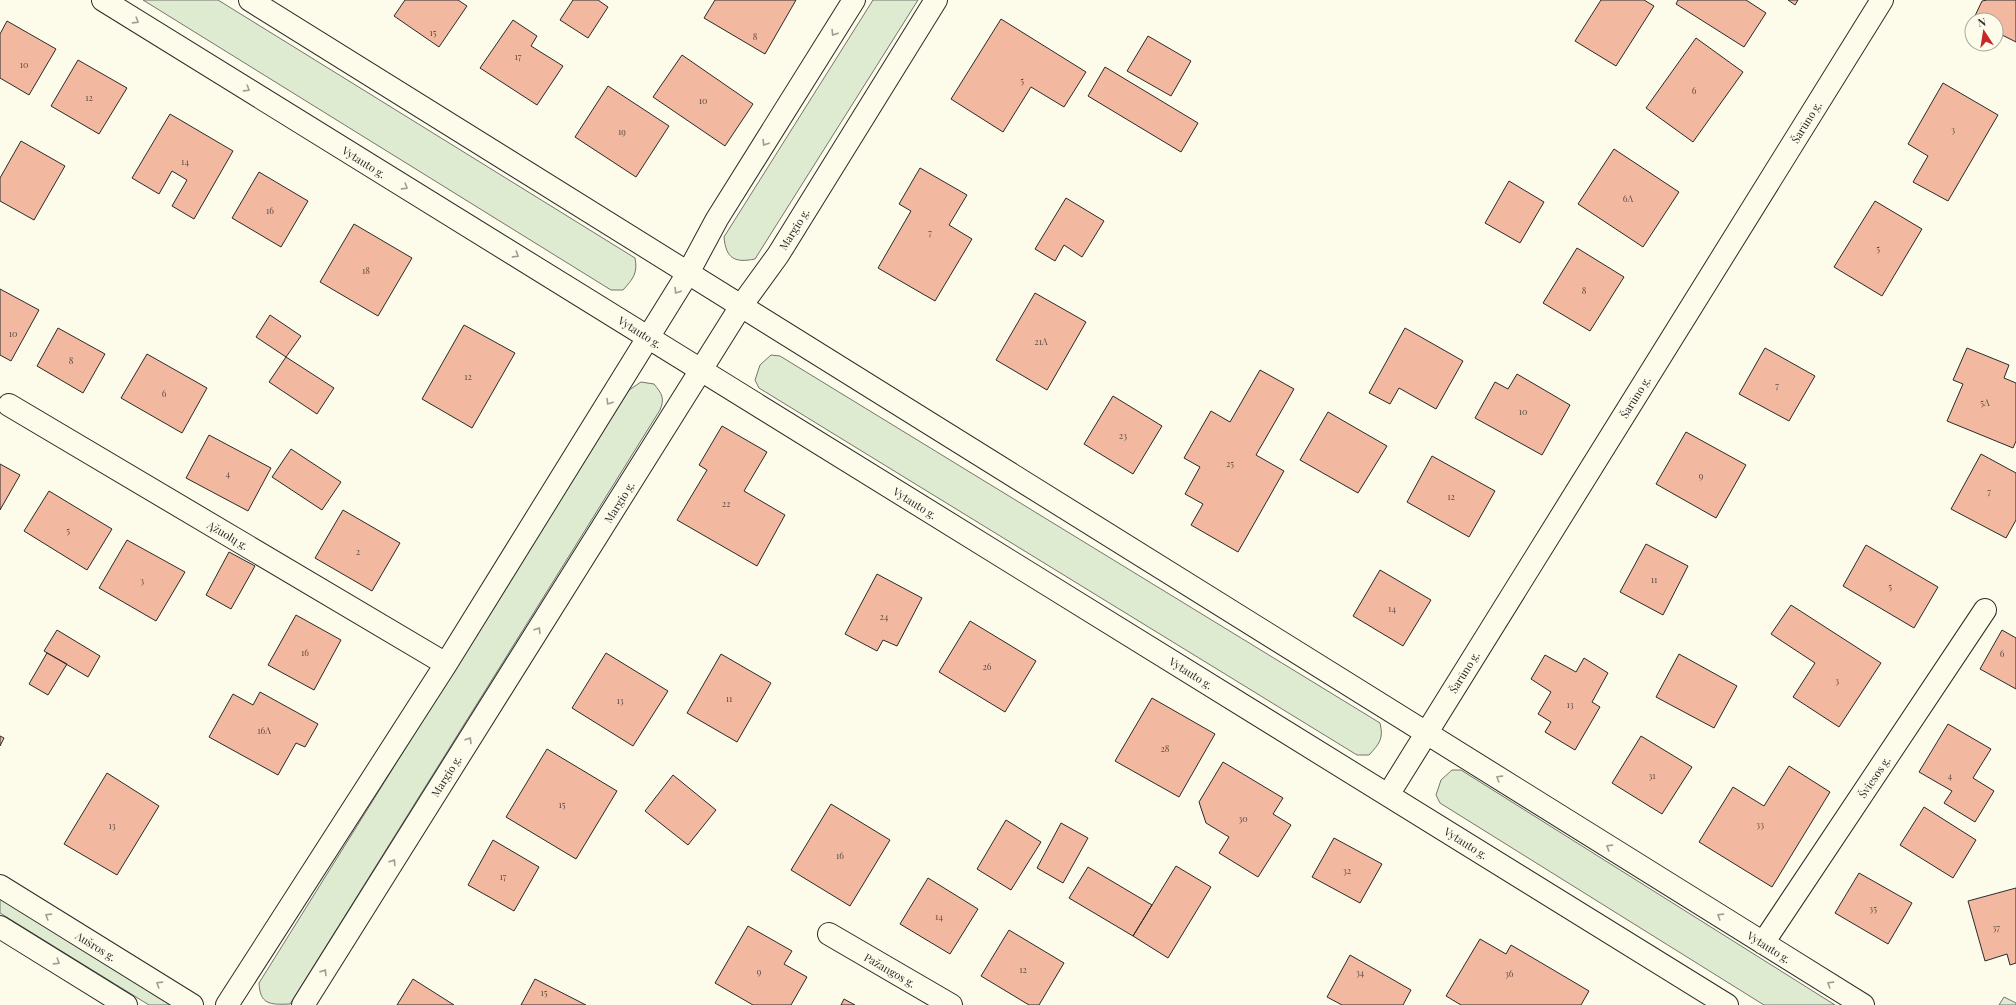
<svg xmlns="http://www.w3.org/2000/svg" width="2016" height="1005" font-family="'Playfair Display',serif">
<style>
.green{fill:#deebd1;stroke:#74746e}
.building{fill:#f2b8a0;stroke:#2b2b2b}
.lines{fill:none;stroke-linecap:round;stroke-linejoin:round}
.minor-casing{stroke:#2b2b2b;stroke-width:24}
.minor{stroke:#fdfbea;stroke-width:22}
.oneway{stroke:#9e9d94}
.labels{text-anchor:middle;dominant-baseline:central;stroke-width:3;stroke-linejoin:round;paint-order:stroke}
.number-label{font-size:9px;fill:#5d4e48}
.street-label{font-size:11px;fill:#2b2b2b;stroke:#fdfbea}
</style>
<rect width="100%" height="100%" fill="#fdfbea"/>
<path class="green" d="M143,0H218L635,258C638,273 633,279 623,290H611Z
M873,0H918L755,259C735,263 726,259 724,237Z
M771,355L780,356L1380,723C1384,739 1379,744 1369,755H1357L759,388L755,380L760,365Z
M641,382L654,384C662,394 665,398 660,410L290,1004C269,1005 260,1004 259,983L629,390Z
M1452,770H1461L1835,1005H1764L1440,803L1436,795L1441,780Z
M0,897L174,1005H149L0,913Z
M2004,997L2016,1003V1005H1999Z"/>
<path class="building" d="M405,0H458L467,6L439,47L394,16Z
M573,0H598L608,7L588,38L560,20Z
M715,0H796L765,54L704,18Z
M1601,0H1644L1654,6L1616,66L1575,41Z
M1678,0H1746L1766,13L1744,47L1676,4Z
M1788,0H1798L1795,5Z
M1987,0H2016V42L1996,32V20H1973L1982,1Z
M1001,19L1086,72L1064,107L1031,87L1003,132L951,99Z
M513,20L537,36L531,46L563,66L537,105L480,68Z
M7,21L56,49L29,95L0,78V34Z
M1148,36L1191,61L1171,96L1127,71Z
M1696,38L1743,72L1693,142L1646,108Z
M682,55L753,104L725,146L653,97Z
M78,60L127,88L99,134L51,106Z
M1105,67L1198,123L1181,152L1088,96Z
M1943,83L1998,115L1948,201L1913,182L1928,156L1908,144Z
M608,86L669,126L636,177L575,137Z
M170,114L233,151L194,219L172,206L187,180L172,171L159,194L132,178Z
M21,141L65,166L34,220L0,201V178Z
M1614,149L1679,192L1643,247L1578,204Z
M920,168L967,195L949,225L972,239L935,301L878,268L911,211L899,204Z
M259,172L308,201L281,247L232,218Z
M1509,181L1544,202L1520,243L1485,223Z
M1066,198L1104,221L1082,257L1064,245L1055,261L1035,249Z
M1875,201L1922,229L1882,296L1834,267Z
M354,224L412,258L378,316L320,282Z
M1577,248L1624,277L1590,331L1543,303Z
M0,289L39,310L11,361L0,355Z
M1035,293L1086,322L1047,390L996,360Z
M270,315L301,336L286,357L256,337Z
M464,325L515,353L472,428L422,399Z
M58,328L105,354L83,393L37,366Z
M1405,328L1463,361L1436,409L1399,388L1390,404L1369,393Z
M1765,348L1815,376L1789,421L1739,394Z
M1967,348L2009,365L2004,378L2016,383V441L2013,448L1947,421L1963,384L1953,380Z
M147,354L207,388L182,433L121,398Z
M286,357L334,388L317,414L269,382Z
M1260,370L1294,389L1256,455L1284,471L1238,552L1191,525L1203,504L1185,494L1200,467L1184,458L1211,411L1230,422Z
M1517,374L1570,405L1542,455L1475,418L1495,382L1508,389Z
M1113,396L1162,426L1133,474L1084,444Z
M1328,412L1387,446L1358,493L1300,460Z
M722,426L767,452L744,491L785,515L757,566L677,520L707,470L699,465Z
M1686,432L1746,465L1716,518L1656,484Z
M209,435L271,468L248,511L186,478Z
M291,449L341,482L322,510L272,477Z
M1981,454L2016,473V520L2006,538L1951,509Z
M1432,456L1495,491L1469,537L1407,502Z
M0,464L20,475L0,510Z
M49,491L112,529L87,570L24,531Z
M343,510L400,543L372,591L315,558Z
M127,540L185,572L156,621L99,588Z
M1646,544L1688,566L1663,615L1620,592Z
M1866,545L1938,587L1914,628L1843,586Z
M229,552L255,566L231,609L206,595Z
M1380,570L1431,600L1403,646L1353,616Z
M877,574L922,598L897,646L883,640L877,651L845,634Z
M1791,605L1881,663L1839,727L1793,697L1815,663L1771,634Z
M296,615L341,640L314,690L268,665Z
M970,621L1036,661L1005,712L939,672Z
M57,630L100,656L88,677L44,651Z
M2002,630L2016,638V689L1980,669Z
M47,653L67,664L48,695L29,684Z
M606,653L668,691L633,746L572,708Z
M721,654L771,683L737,742L687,713Z
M1679,654L1737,686L1714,728L1656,697Z
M1545,655L1576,672L1584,658L1608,673L1592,702L1600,707L1575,750L1545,732L1551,722L1538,714L1551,692L1531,679Z
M260,692L318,724L305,747L296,743L278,775L209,737L233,694L253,705Z
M1152,698L1215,734L1179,797L1115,761Z
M1948,724L1991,749L1973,778L1994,791L1975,822L1944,803L1952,791L1919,772Z
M0,736L4,738L0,746Z
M1641,736L1692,767L1662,814L1612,783Z
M547,749L617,791L576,859L506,817Z
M1223,762L1283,798L1273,814L1291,825L1258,877L1219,853L1229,837L1206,823L1199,802Z
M1789,766L1830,792L1772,887L1699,842L1733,787L1764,806Z
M107,773L159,806L117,875L64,844Z
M673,775L716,810L688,845L645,811Z
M831,804L890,840L850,906L791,870Z
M1924,807L1976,840L1953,878L1900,845Z
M1006,820L1041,842L1011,890L977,869Z
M1061,823L1088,838L1063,883L1037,868Z
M1334,838L1382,864L1360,903L1312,877Z
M493,840L539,867L514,911L468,885Z
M1176,866L1211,887L1168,958L1133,936Z
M1088,867L1152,905L1133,936L1069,898Z
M1859,873L1912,903L1888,944L1835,913Z
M928,878L978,909L950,954L900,924Z
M2016,888V963L2010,965L2007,954L1985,961L1968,901Z
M748,926L792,951L784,964L807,977L791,1005H753L715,983Z
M1009,930L1064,963L1039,1005H1029L981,976Z
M1480,939L1506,954L1511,945L1589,991L1581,1005H1461L1446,996Z
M1350,955L1411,990L1403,1005H1342L1327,997Z
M413,979L454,1005H397Z
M535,979L586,1005H521Z
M844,999L855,1005H841Z"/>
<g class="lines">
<g class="minor-casing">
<path id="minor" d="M103,0L1727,1005
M250,0L1863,1005
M9,405L446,664
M1388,795L1882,0
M0,886L192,1005
M0,927L126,1005
M829,934L951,1005
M1763,943L1985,610
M227,1005L446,664L688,273L717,219L854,0
M303,1005L741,306L778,255L936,0"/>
</g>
<use href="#minor" class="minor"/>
</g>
<defs><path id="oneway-chevron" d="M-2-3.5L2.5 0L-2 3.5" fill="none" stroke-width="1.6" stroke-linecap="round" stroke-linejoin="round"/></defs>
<g class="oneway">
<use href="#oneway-chevron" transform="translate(136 21) rotate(32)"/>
<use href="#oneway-chevron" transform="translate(834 33) rotate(122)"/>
<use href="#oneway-chevron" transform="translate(247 89) rotate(32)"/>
<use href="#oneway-chevron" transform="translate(765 143) rotate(122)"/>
<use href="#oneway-chevron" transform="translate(405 187) rotate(32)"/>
<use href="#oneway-chevron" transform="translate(516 255) rotate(32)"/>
<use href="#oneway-chevron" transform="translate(677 291) rotate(122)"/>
<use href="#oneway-chevron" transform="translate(609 402) rotate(122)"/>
<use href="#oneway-chevron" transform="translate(538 630) rotate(-58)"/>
<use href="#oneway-chevron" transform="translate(469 740) rotate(-58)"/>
<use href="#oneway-chevron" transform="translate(1499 778) rotate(-148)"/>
<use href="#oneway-chevron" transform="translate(1609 847) rotate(-148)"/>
<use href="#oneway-chevron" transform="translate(393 862) rotate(-58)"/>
<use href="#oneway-chevron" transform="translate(48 916) rotate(-148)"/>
<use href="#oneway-chevron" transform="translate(1720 916) rotate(-148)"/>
<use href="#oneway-chevron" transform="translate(57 962) rotate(32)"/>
<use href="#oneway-chevron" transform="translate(324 972) rotate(-58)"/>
<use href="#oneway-chevron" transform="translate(159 984) rotate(-148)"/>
<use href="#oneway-chevron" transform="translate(1830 984) rotate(-148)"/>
</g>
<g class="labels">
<g class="number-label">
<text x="433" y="32">15</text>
<text x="755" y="36">8</text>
<text x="518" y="56">17</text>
<text x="24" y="64">10</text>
<text x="1022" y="80">5</text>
<text x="1694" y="90">6</text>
<text x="89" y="97">12</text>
<text x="703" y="100">10</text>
<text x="1953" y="129">3</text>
<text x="622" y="131">19</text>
<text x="185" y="161">14</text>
<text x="1628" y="198">6A</text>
<text x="270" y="210">16</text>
<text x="930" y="232">7</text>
<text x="1878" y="248">5</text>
<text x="366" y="270">18</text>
<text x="1584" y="290">8</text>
<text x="13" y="333">10</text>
<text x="1041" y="341">21A</text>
<text x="71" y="360">8</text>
<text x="468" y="376">12</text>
<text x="1777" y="385">7</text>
<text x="164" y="393">6</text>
<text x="1985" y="402">5A</text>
<text x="1523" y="411">10</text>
<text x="1123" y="435">23</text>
<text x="1230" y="463">25</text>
<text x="228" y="473">4</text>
<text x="1701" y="475">9</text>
<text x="1989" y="491">7</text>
<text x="1451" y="496">12</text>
<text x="726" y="503">22</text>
<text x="68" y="530">5</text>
<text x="358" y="551">2</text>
<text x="1654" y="579">11</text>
<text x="142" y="580">3</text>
<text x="1890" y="586">5</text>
<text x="1392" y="608">14</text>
<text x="884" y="616">24</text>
<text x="305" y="652">16</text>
<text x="2002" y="653">6</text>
<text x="987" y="666">26</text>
<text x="1837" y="680">3</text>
<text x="729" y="698">11</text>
<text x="620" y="700">13</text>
<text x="1570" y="704">13</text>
<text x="264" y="730">16A</text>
<text x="1165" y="748">28</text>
<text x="1652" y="775">31</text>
<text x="1950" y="775">4</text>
<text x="562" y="804">15</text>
<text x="1243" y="818">30</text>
<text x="1760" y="824">33</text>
<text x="112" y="825">13</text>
<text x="840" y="855">16</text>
<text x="1347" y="870">32</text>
<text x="503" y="876">17</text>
<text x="1873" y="908">35</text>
<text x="939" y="916">14</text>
<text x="1996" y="927">37</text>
<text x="1023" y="969">12</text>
<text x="759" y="971">9</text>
<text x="1360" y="972">34</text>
<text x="1509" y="973">36</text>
<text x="544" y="992">15</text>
</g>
<g class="street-label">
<text transform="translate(1806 122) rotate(-58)">Šarūno g.</text>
<text transform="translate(364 162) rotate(32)">Vytauto g.</text>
<text transform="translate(794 229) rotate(-58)">Margio g.</text>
<text transform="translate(640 332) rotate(32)">Vytauto g.</text>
<text transform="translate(1635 397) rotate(-58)">Šarūno g.</text>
<text transform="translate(619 502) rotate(-58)">Margio g.</text>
<text transform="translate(915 503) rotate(32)">Vytauto g.</text>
<text transform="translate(228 535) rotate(31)">Ąžuolų g.</text>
<text transform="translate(1464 672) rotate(-58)">Šarūno g.</text>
<text transform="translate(1191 673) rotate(32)">Vytauto g.</text>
<text transform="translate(446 776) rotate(-58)">Margio g.</text>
<text transform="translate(1874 777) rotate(-56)">Šviesos g.</text>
<text transform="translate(1466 843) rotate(32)">Vytauto g.</text>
<text transform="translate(96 946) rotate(32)">Aušros g.</text>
<text transform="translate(1769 947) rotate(32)">Vytauto g.</text>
<text transform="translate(890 970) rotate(30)">Pažangos g.</text>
</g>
</g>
<g transform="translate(1984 32) rotate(348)"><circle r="19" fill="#fdfbea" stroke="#a9a89e"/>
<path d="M0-3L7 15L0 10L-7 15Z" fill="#c62828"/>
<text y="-6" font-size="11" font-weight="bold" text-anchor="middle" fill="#2b2b2b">N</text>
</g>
</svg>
